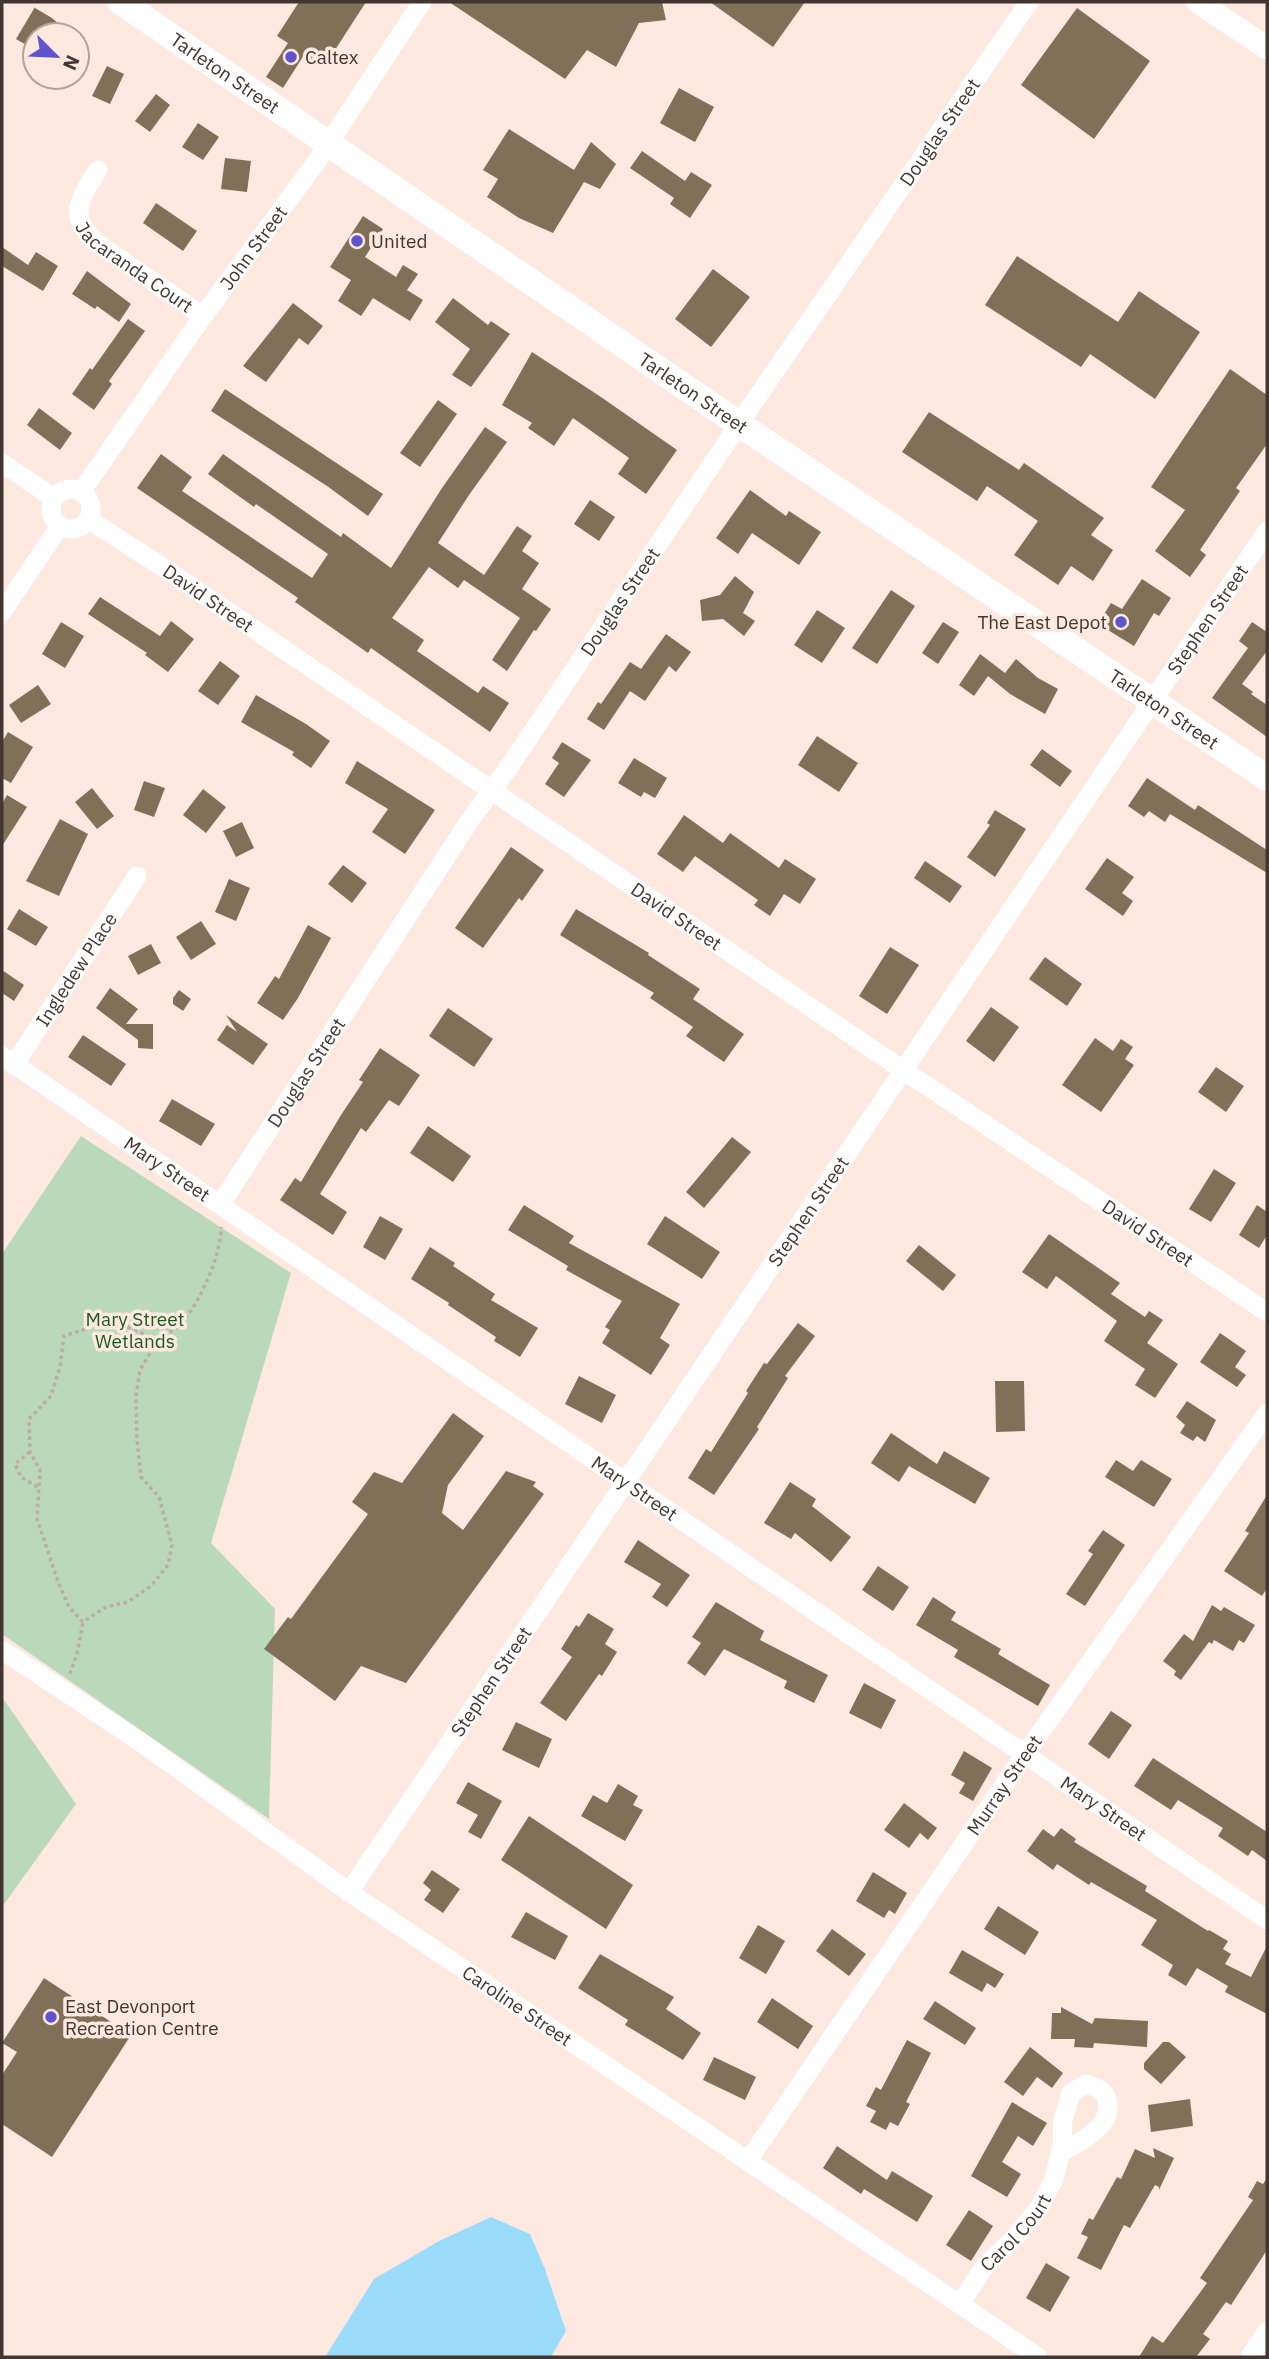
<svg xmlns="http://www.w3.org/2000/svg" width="1269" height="2359" font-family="'IBM Plex Sans',sans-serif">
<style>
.green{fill:#bad9ba}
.water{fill:#9cdcfb}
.building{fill:#807058}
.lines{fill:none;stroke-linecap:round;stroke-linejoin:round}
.path{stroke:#bfada5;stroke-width:3.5;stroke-dasharray:3.5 3.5;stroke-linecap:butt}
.minor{stroke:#fff;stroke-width:19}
.tertiary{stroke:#fff;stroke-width:23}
.secondary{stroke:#fff;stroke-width:26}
.poi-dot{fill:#5e55cd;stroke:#fde9e0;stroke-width:2.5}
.labels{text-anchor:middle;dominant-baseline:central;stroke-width:7;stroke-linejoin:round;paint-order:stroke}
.poi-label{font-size:19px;fill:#433630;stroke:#fde9e0;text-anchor:start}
.street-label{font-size:19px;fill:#433630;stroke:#fde9e0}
.park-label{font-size:19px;fill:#1c5a22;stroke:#fde9e0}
</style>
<rect width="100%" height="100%" fill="#fde9e0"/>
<path class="green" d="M81,1136L291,1273L211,1543L275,1609L269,1819L2,1634V1254Z
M2,1697L76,1804L2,1907Z"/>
<path class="water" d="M491,2217L530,2234L545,2269L566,2331L551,2357H325L374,2279L439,2241Z"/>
<path class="building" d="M299,2H366L324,67L304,55L283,88L266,77L288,43L277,36Z
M449,2H662L666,20L639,23L616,67L587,50L565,79Z
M710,2H805L773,47Z
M35,7V8L52,18L71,35H35V50L16,39Z
M1077,8L1150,61L1094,139L1021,85Z
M107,66L124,74L110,104L92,96Z
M679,88L714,107L695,142L660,123Z
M156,94L170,105L150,132L135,121Z
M198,123L219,137L203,160L182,147Z
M509,129L574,170L591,142L616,164L600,189L584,182L553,233L519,218L487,197L498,179L483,170Z
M642,151L685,181L691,172L712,185L690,218L670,204L674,198L630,168Z
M225,158L251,161L247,192L221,189Z
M156,203L197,231L183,251L143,223Z
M363,216L383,229L365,257L396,277L403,265L418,274L407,290L423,300L410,321L373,298L361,316L338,301L351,280L330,267Z
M2,247L28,265L36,252L58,266L43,291L2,266Z
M1017,256L1118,322L1139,291L1200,332L1155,399L1090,354L1081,367L985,305Z
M713,269L750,297L711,347L675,319Z
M87,271L131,304L119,322L97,306L95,309L72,294Z
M453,298L488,325L491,321L510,334L471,387L452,375L470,349L435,322Z
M293,303L323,326L308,345L299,338L266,382L243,366Z
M128,319L145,331L109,381L112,384L94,410L72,394L90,368L92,370Z
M532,352L601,397L677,450L646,494L618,474L629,458L573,418L554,446L528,428L532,423L502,405Z
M1230,369L1267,395V444L1236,488L1240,491L1200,550L1206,555L1190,577L1155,551L1185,510L1151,487Z
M225,389L383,494L368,516L327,486L211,411Z
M438,400L457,414L420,467L400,453Z
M39,408L72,433L60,450L27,425Z
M929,412L1019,470L1024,463L1104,518L1091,535L1113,550L1093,581L1071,566L1058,585L1014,555L1038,521L987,486L977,501L902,452Z
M485,427L507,442L469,495L438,543L484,575L517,526L532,536L522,551L539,563L522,589L551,609L536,631L534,630L507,671L492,660L520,618L464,580L458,588L429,567L392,618L424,640L417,651L478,693L483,686L509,703L490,732L371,648L368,653L295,602L298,598L137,488L161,454L192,477L182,491L312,578L328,554L256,504L254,507L208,474L223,454L341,537L343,533L391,568L442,488Z
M750,490L786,516L789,511L821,532L799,565L752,533L738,554L716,538Z
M590,500L615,517L599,541L574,524Z
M735,576L754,592L743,613L755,621L744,636L723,619L702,621L700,600L720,595Z
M1142,579L1171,598L1159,616L1154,613L1134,646L1098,624L1111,603L1122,609Z
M891,590L915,606L877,664L852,648Z
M100,597L160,636L171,621L194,639L168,672L145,655L147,653L88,614Z
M817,610L845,628L822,663L794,645Z
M61,622L84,636L65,668L42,654Z
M943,622L959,632L938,664L922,653Z
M1252,622L1267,632V651L1242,684L1253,692L1251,694L1267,705V737L1212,698L1248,648L1239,641Z
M666,634L691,652L676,672L669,666L645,701L630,691L604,730L587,719L598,702L601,704L630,662L641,669Z
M980,654L1005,673L1016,659L1038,678L1058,689L1045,714L1010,694L988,676L974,696L959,685Z
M220,661L240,676L218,705L198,691Z
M38,685L51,704L21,723L9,705Z
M256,695L306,724L330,741L311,768L292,755L294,752L241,722Z
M8,732L33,747L11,783L2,778V742Z
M817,736L858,763L839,792L798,765Z
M562,742L591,760L564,797L545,784L559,763L552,758Z
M1042,749L1072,771L1060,787L1030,765Z
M634,758L667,778L655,798L644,792L641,797L618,783Z
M357,761L435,810L405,854L372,832L388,809L345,783Z
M1147,778L1195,810L1198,805L1267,850V873L1170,814L1165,822L1149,811L1144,817L1128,806Z
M144,781L165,788L154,817L134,810Z
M92,788L114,816L97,829L75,802Z
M203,789L226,807L206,833L183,815Z
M7,795L27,807L2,846V804Z
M995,810L1026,829L995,877L967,857L990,825L987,823Z
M684,815L723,843L730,833L779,868L785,859L816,879L800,904L784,894L770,916L754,905L758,900L695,856L683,872L657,854Z
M60,819L88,834L59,896L26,881Z
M242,822L254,848L236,857L223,831Z
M511,847L544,870L522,901L519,898L483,948L455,928Z
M1107,858L1134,877L1122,893L1133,901L1123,916L1085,889Z
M925,861L962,886L950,903L914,878Z
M343,865L367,883L352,903L328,884Z
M229,879L250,888L236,921L215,912Z
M19,909L48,927L36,946L7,929Z
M576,909L649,953L648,955L700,989L693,999L744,1034L724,1062L686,1036L693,1027L650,998L654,993L560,935Z
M201,921L216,944L191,960L176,937Z
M308,925L331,938L298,998L283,1020L257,1003L275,976L279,979Z
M151,944L161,963L138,975L128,956Z
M890,947L919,965L887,1014L859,996Z
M1045,957L1082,984L1067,1006L1029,979Z
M2,970L24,985L14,1001L2,993Z
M110,988L138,1009L126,1024H153V1049L138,1048V1040L96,1008Z
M179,990L191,999L183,1011L173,1004V998Z
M991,1007L1019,1027L994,1062L966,1041Z
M448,1008L493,1039L474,1067L429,1036Z
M226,1015L268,1044L253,1065L217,1040L227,1025L237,1032Z
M83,1035L126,1064L111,1086L68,1057Z
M1095,1038L1113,1051L1121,1039L1133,1047L1125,1059L1134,1065L1101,1112L1062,1085Z
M380,1048L420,1075L399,1106L389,1100L366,1132L361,1128L320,1194L347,1212L333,1235L280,1200L295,1178L301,1182L341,1115L363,1082L359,1080Z
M1216,1067L1244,1086L1226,1112L1198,1092Z
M172,1099L215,1124L201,1146L159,1121Z
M428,1126L471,1156L453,1182L410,1153Z
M732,1137L751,1152L704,1208L686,1192Z
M1214,1169L1236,1183L1211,1222L1189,1209Z
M524,1205L574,1236L569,1243L680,1304L660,1338L670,1345L651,1375L602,1343L610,1330L605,1327L622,1301L566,1270L568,1266L508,1230Z
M1257,1205L1267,1212V1235L1259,1248L1239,1235Z
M380,1216L403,1229L385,1260L363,1247Z
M665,1216L720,1252L702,1279L647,1244Z
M1049,1234L1120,1283L1111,1294L1145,1317L1149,1311L1163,1320L1147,1343L1178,1364L1155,1398L1135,1385L1145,1369L1104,1341L1117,1321L1056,1276L1047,1289L1022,1272Z
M919,1245L956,1275L943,1291L906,1261Z
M430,1247L455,1263L453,1266L495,1294L491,1300L538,1328L520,1357L494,1341L496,1337L448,1305L449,1303L411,1279Z
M798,1323L815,1336L785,1376L788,1378L757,1427L759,1429L714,1495L688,1478L706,1449L711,1452L748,1393L746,1391L764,1363L767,1364Z
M1220,1333L1246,1351L1235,1367L1246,1375L1237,1387L1200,1362Z
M579,1376L616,1395L602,1423L565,1404Z
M995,1381H1024L1025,1431L996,1432Z
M1187,1401L1216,1420L1205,1442L1197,1436L1193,1441L1180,1433L1185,1425L1176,1417Z
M453,1413L484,1436L448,1485L442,1513L463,1530L506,1471L536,1482L533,1486L544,1494L406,1683L361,1666L335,1701L264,1649L288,1617L291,1619L368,1514L352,1502L374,1472L402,1483Z
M891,1433L937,1464L944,1451L990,1478L975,1504L909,1466L899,1482L871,1463Z
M1116,1460L1133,1471L1141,1460L1172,1479L1154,1507L1105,1477Z
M790,1482L816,1499L812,1506L851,1537L831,1562L795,1533L791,1539L764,1523Z
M1267,1495V1588L1262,1596L1224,1571L1249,1533L1245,1531Z
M1103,1530L1125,1545L1085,1606L1066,1594L1093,1554L1088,1551Z
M638,1540L690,1575L667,1607L652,1597L661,1584L624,1562Z
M878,1566L909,1587L893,1611L862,1590Z
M933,1597L956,1612L951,1620L1001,1649L998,1654L1050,1685L1038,1706L954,1657L958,1650L916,1625Z
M716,1602L764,1631L760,1640L828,1675L814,1703L784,1688L787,1681L724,1649L705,1676L687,1663L701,1643L692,1637Z
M1212,1605L1221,1611L1224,1607L1255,1625L1244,1643L1239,1640L1233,1651L1214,1640L1212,1644L1209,1642L1181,1680L1174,1675L1176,1671L1163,1661L1184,1634L1193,1641Z
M588,1613L614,1629L605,1644L617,1652L602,1676L599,1674L566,1721L540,1703L572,1657L561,1649L576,1625L579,1627Z
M864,1683L896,1700L881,1729L849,1713Z
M1111,1711L1132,1725L1109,1759L1088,1744Z
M516,1722L552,1739L539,1768L502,1750Z
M964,1751L992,1768L973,1801L959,1793L965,1783L951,1775Z
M1153,1758L1267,1832V1861L1252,1850L1248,1856L1218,1836L1223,1828L1178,1800L1171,1810L1134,1786Z
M468,1782L502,1801L481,1839L468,1832L478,1815L456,1803Z
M618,1784L638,1796L633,1805L643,1810L625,1841L581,1816L593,1795L607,1803Z
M904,1803L937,1828L928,1840L920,1833L909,1848L884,1830Z
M529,1816L633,1885L606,1929L501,1860Z
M1061,1828L1076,1839L1074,1842L1147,1886L1145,1891L1208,1931L1209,1930L1228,1941L1223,1949L1231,1954L1225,1964L1251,1977L1267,1946V2014L1225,1992L1228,1986L1197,1968L1186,1986L1168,1975L1173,1965L1141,1945L1157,1920L1091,1882L1089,1885L1057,1864L1053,1870L1027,1851L1043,1829L1054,1837Z
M432,1870L460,1889L443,1913L424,1900L431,1890L423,1883Z
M873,1872L907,1893L895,1914L889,1910L884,1918L856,1901Z
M998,1906L1039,1932L1025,1955L984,1929Z
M526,1912L568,1936L555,1960L511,1937Z
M758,1925L785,1941L766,1974L739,1958Z
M832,1929L866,1954L849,1976L816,1951Z
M962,1950L1004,1974L995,1988L987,1983L982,1992L949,1973Z
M600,1954L674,1997L666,2009L701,2033L683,2060L625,2025L628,2020L578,1988Z
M44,1978L131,2035L52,2157L2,2124V2075L17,2052L2,2043Z
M772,1998L813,2026L798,2049L757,2022Z
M935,2001L976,2028L965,2045L923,2019Z
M1061,2007L1092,2024L1095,2018L1148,2021L1147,2047L1094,2043L1093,2048L1074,2047L1075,2039H1051L1052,2013H1061Z
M907,2040L931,2053L906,2102L910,2104L898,2126L890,2122L886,2130L870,2122L876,2111L866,2106L876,2087L881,2090Z
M1163,2042H1169L1186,2057L1161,2084L1144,2069V2063Z
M1030,2047L1063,2073L1052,2088L1037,2077L1023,2096L1004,2082Z
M714,2057L756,2077L745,2100L703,2080Z
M1190,2099L1193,2126L1151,2132L1148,2105Z
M1012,2102L1047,2123L1033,2146L1018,2136L1002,2162L1021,2174L1007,2197L971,2176Z
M837,2146L887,2180L892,2171L933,2196L917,2222L864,2189L861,2194L823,2168Z
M1153,2148L1174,2158L1159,2190V2187L1155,2185L1130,2228L1124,2225L1101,2270L1077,2258L1088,2237L1081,2234L1089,2218L1093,2220L1117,2177L1121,2179L1135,2149L1155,2158Z
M1267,2178V2250L1231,2305L1226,2302L1203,2334L1210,2339L1196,2357H1139L1152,2336L1163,2343L1207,2283L1200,2278L1253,2200L1248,2197L1257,2181L1263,2184Z
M969,2210L993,2226L971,2261L946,2245Z
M1046,2263L1070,2277L1050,2312L1026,2298Z"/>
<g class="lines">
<path class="path" d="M121,1324L158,1340L140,1370L136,1396L137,1440L141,1477L159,1497L172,1545L168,1565L151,1586L128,1602L106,1607L83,1622L69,1607L57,1579L37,1519L40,1470L30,1452L29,1419L51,1396L60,1367L64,1336L94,1326Z
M158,1340C165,1335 174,1330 180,1324C199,1306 222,1253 221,1227
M30,1452L15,1464L21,1477L39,1488
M70,1674L77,1654L83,1622"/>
<g class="minor">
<path id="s1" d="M98,170C79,199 67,218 97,243L203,316"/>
<path d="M2,463L54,498"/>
<circle cx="71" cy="509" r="20"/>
<path id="s2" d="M81,492L203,316L317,161L422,2"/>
<path id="s3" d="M88,519L161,566L903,1070L1267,1312"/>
<path d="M2,612L60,526"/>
<path id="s4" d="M2,1056L1267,1920"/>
<path id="s5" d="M14,1065L137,876"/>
<path id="s6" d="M220,1205L470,820L511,764L749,409L1029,2"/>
<path id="s7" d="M2,1650L142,1743L349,1892L1038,2357"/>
<path id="s8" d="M349,1892L1267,531"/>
<path id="s9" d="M748,2161L1025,1754L1267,1413"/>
<path id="s10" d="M960,2304L985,2266L1018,2234L1039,2208L1054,2179L1062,2144L1063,2120L1071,2093L1086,2084C1095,2087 1104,2089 1107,2100C1115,2127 1079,2141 1060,2154"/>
<path d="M1250,2357L1267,2331"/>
</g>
<path class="tertiary" d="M1198,2L1267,48"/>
<path class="secondary" id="s11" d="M121,2L739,424L1267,778"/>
</g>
<g class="poi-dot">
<circle cx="291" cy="57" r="7"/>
<circle cx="357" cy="241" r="7"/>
<circle cx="1121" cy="622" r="7"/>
<circle cx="51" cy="2017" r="7"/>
</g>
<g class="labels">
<g class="poi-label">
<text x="305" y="57">Caltex</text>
<text x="371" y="241">United</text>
<text x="1107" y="622" text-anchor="end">The East Depot</text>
<text x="65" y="2006">East Devonport<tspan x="65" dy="22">Recreation Centre</tspan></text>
</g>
<g class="street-label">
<text stroke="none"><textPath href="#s11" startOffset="126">Tarleton Street</textPath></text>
<text stroke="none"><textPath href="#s6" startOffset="1292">Douglas Street</textPath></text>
<text stroke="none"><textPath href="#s2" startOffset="299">John Street</textPath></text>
<text stroke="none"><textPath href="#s1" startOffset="128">Jacaranda Court</textPath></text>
<text stroke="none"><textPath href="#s11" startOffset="693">Tarleton Street</textPath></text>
<text stroke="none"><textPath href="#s3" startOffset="144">David Street</textPath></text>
<text stroke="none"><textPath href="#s6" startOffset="724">Douglas Street</textPath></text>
<text stroke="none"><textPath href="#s8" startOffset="1535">Stephen Street</textPath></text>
<text stroke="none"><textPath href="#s11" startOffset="1260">Tarleton Street</textPath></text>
<text stroke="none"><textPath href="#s3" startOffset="710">David Street</textPath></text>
<text stroke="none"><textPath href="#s5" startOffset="114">Ingledew Place</textPath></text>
<text stroke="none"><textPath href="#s6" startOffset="158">Douglas Street</textPath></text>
<text stroke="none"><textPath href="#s4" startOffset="200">Mary Street</textPath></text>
<text stroke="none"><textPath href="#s8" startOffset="821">Stephen Street</textPath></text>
<text stroke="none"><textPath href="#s3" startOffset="1278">David Street</textPath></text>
<text stroke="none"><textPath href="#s4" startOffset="766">Mary Street</textPath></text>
<text stroke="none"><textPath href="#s8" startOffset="254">Stephen Street</textPath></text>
<text stroke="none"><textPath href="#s9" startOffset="455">Murray Street</textPath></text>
<text stroke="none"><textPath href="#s4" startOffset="1334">Mary Street</textPath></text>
<text stroke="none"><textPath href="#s7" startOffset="626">Caroline Street</textPath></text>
<text stroke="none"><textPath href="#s10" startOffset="91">Carol Court</textPath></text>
</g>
<g class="park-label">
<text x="135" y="1319">Mary Street<tspan x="135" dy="22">Wetlands</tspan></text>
</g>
</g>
<rect width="1269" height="2359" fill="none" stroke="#433630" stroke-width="7"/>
<g transform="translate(56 56) rotate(114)"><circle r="33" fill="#fde9e0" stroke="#b3a19a" stroke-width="2"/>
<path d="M0-5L12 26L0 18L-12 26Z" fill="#5e55cd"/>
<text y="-10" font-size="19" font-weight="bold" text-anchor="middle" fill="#433630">N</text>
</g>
</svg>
